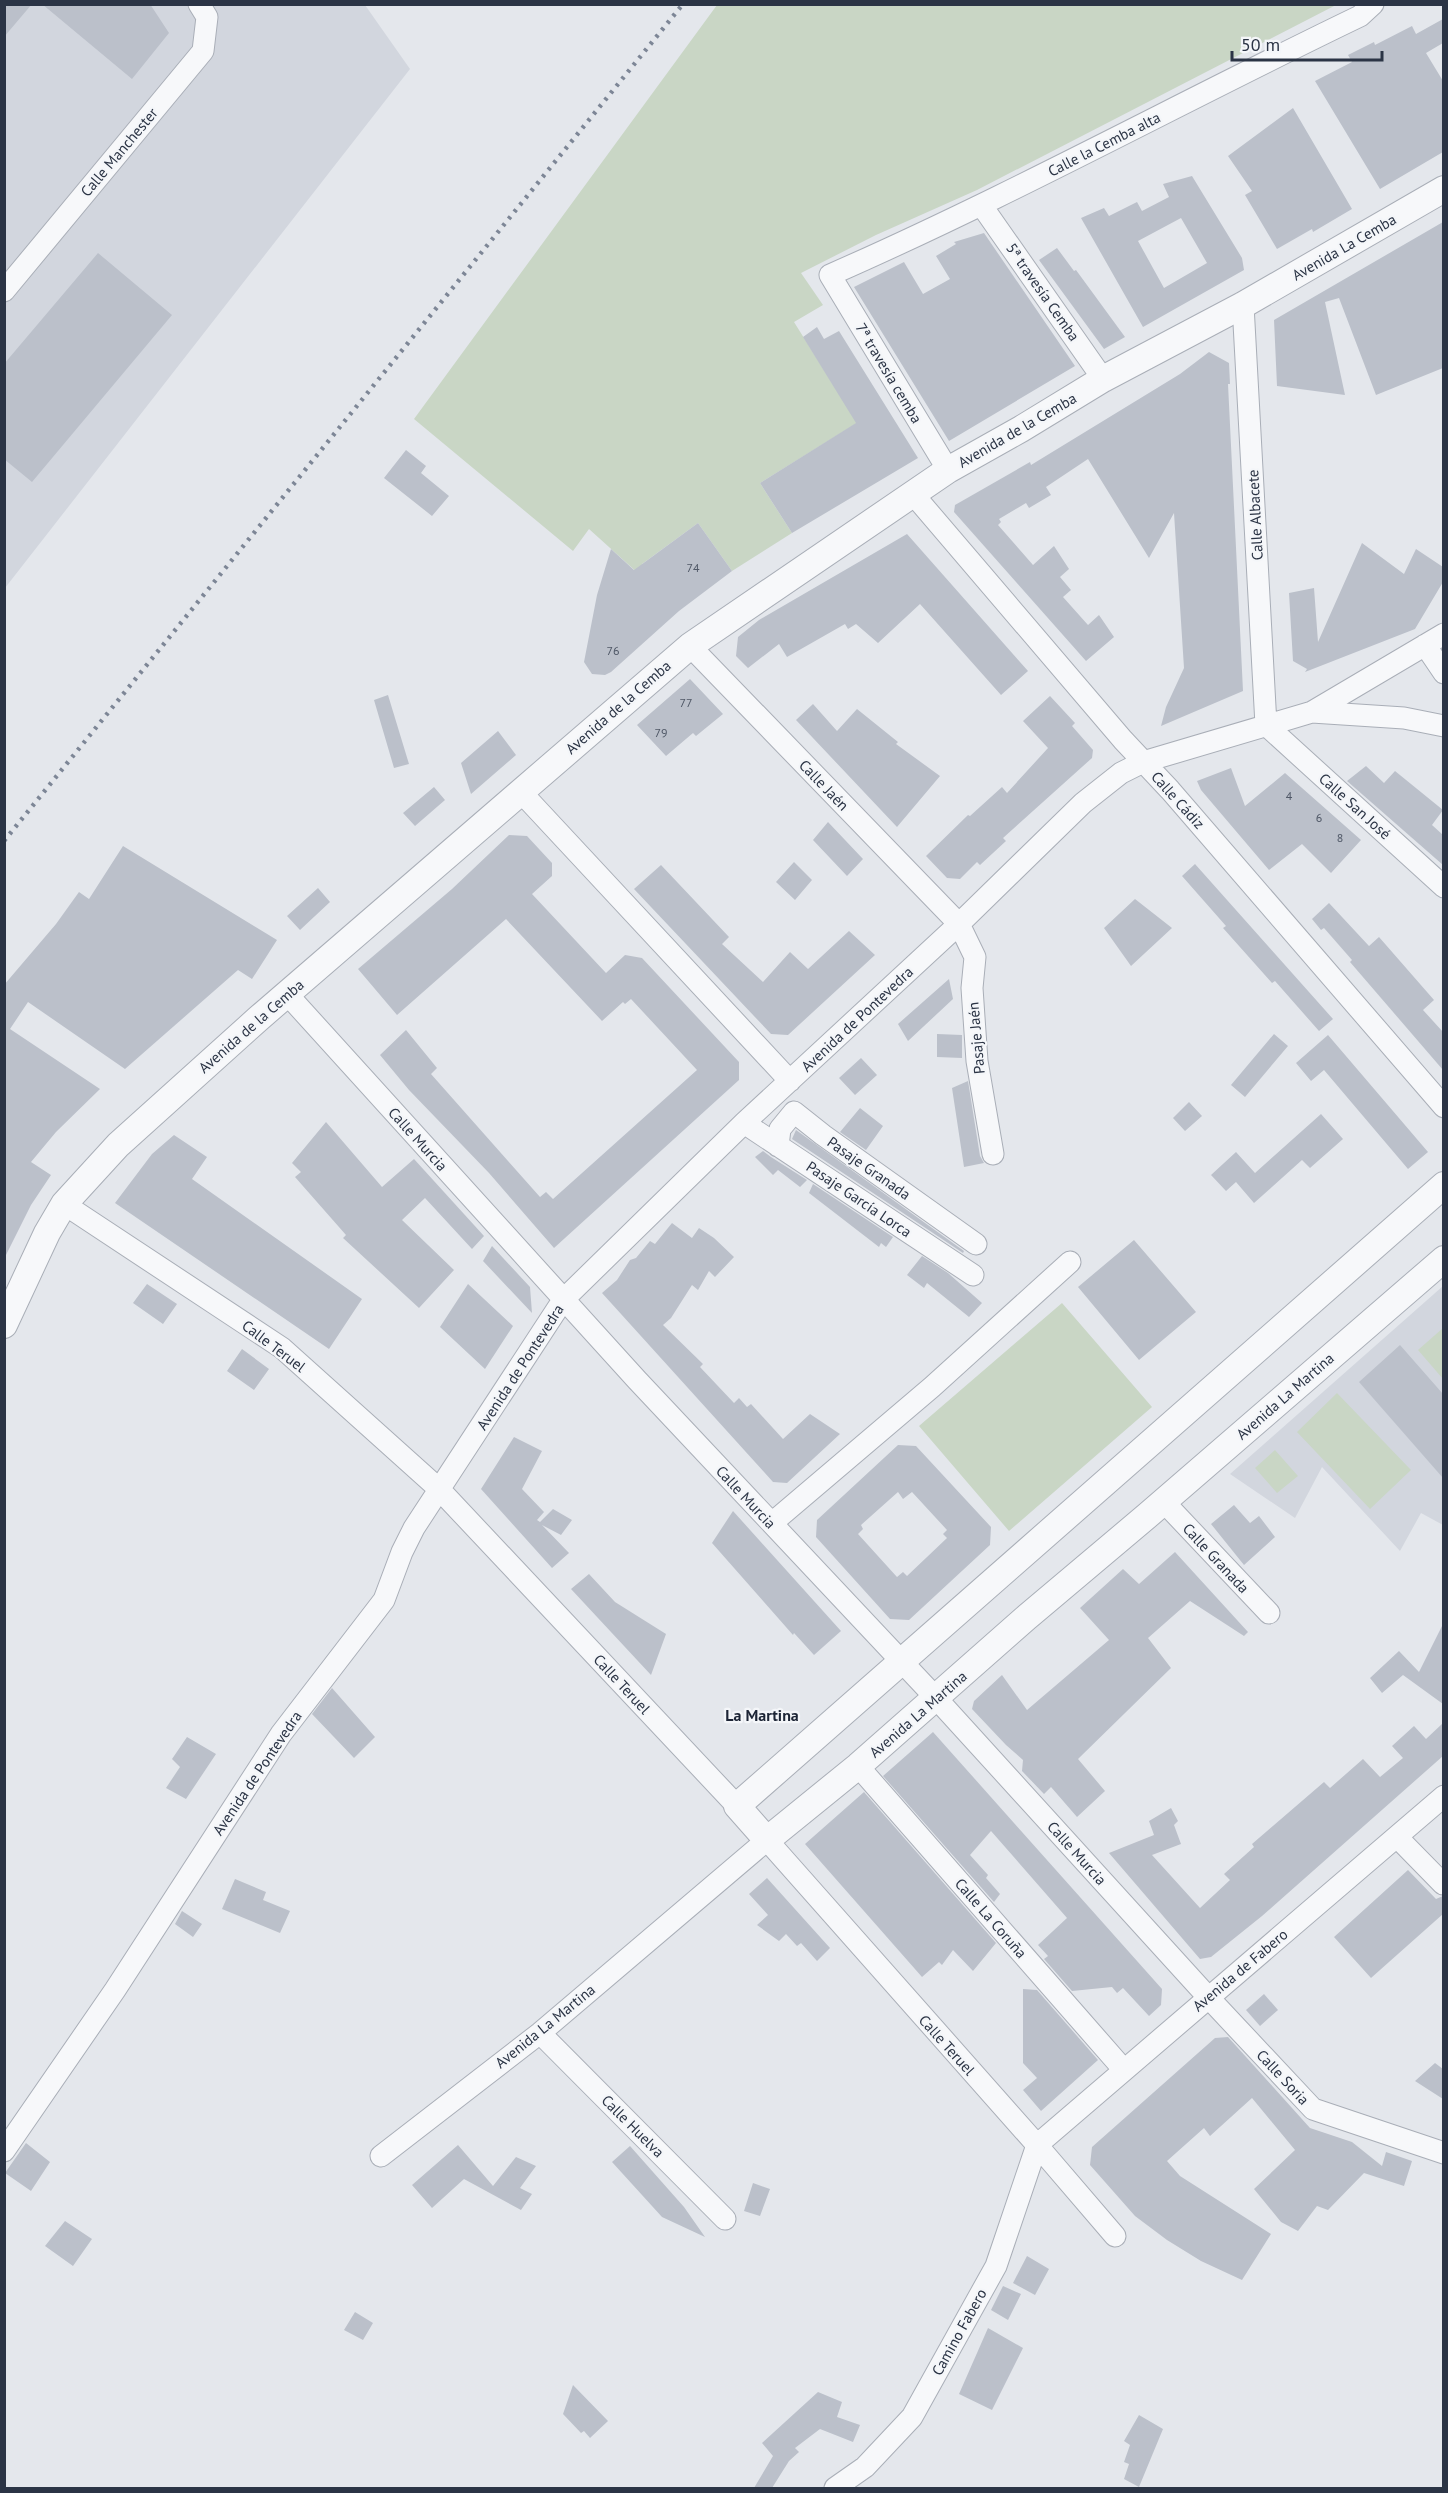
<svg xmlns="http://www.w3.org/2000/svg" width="1448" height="2493" font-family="'PT Sans',sans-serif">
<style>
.built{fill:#d2d6de}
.green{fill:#c9d6c5}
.building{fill:#bbc0ca;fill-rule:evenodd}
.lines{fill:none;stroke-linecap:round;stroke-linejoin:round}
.minor-casing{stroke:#a9aeb7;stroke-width:23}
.tertiary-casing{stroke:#a9aeb7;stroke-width:28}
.minor{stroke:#f7f8fa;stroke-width:21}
.tertiary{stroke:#f7f8fa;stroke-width:26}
.rail{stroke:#7d8696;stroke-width:4.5;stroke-dasharray:3 6;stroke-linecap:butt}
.labels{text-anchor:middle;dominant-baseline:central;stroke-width:4.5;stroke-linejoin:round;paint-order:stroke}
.number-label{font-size:12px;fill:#4f5766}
.street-label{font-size:15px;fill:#2b3445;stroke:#f4f6f9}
.neighbourhood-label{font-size:16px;font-weight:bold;fill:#1d2536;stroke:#f4f6f9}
</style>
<rect width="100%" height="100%" fill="#e4e7ec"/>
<path class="built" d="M5,5H365L410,69L5,588Z
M1443,1286V1525L1421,1513L1400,1551L1322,1467L1295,1518L1230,1474Z"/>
<path class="green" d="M717,5H1336L977,190L876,235L801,273L823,305L794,322L857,423L760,483L792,533L732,571L698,523L642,564L640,575L589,529L573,551L414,419Z
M1062,1303L1152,1407L1009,1531L919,1426Z
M1443,1328V1379L1418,1350Z
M1337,1393L1411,1470L1370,1509L1297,1432Z
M1275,1450L1298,1476L1277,1493L1255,1468Z"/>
<path class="building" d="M4,4H32L4,37Z
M42,4H150L169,33L132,79Z
M1443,19V43L1426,53L1443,81V152L1380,189L1315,81L1352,62L1348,55L1374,42L1375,45L1412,26L1416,34Z
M1293,108L1352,209L1313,232L1312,229L1277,249L1245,195L1252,191L1228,156Z
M1192,176L1242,258L1244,270L1143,327L1081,218L1104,208L1109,216L1137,202L1142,211L1169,197L1163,184ZM1181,218L1207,263L1164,288L1138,241Z
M1443,222V368L1376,395L1339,298L1325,302L1345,395L1277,386L1274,320Z
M984,233L1075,366L949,441L854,287L904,262L923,294L950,279L936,256L956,244L954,242Z
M1057,248L1074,271L1076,270L1125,337L1104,349L1039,260Z
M98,253L172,315L32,482L4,459V364Z
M817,327L824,339L839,331L918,458L792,533L760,483L856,423L803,337Z
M1209,352L1229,363L1230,384H1228L1243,691L1161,726L1166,707L1184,668L1174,513L1149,558L1088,459L1046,487L1051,495L1029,508L1026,503L999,519L1001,522L998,525L1033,565L1054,546L1069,569L1060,577L1071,590L1063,597L1088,625L1099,615L1114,637L1086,661L954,512L955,505L1030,462L1031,465L1180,374Z
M406,450L426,466L421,473L449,496L432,516L384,478Z
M698,523L732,571L679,611L611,672L605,675L592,674L584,662L597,595L611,549L634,570Z
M907,534L1028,671L1001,695L920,604L878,643L856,624L848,629L845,624L787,657L779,644L748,668L736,656L738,637L759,620Z
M1362,543L1404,574L1416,549L1443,567V582L1415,629L1305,672L1307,669L1293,661L1289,593L1314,588L1318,642Z
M690,679L723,714L696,736L693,733L666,756L637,725Z
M388,695L409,764L394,768L374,700Z
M1050,696L1075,723L1072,726L1093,750L1092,758L1003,838L1006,841L980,865L977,862L960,879L947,878L926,856L968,815L970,816L1002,787L1007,793L1048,748L1023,721Z
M813,704L837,731L857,709L898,742L896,744L940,776L897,827L796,720Z
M498,731L516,755L471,794L461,763Z
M1366,766L1384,783L1395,771L1443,810L1432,825L1443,835V865L1347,781Z
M1231,768L1245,806L1285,773L1361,840L1331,873L1302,844L1269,870L1201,790L1197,781Z
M434,787L445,800L415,826L403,813Z
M828,822L863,859L847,876L813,840Z
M509,835L527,836L552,863V876L532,894L606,973L625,955L642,958L739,1062V1080L554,1248L489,1173L409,1090L380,1055L406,1030L437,1068L431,1074L540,1197L546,1192L553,1199L697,1070L631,999L625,1004L623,1002L602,1021L506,919L397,1015L358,969L452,889Z
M123,846L277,940L252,979L238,970L125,1069L28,1002L10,1029L100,1089L56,1132L31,1162L51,1175L31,1205L4,1259V985L56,924L79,892L89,899Z
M794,862L812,880L795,900L776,882Z
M1195,864L1333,1019L1319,1031L1275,981L1272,983L1223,928L1226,926L1182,876Z
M661,865L729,937L722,944L763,982L790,952L808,969L849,931L875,955L788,1035L771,1034L634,889Z
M318,888L330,902L300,930L287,916Z
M1135,899L1172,928L1131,966L1104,928Z
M1329,903L1369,946L1379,937L1434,1000L1423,1010L1443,1032V1070L1350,962L1352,960L1324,928L1321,930L1312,919Z
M949,979L953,999L908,1041L898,1024Z
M937,1034L962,1035V1058L937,1057Z
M1274,1034L1288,1046L1245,1097L1231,1085Z
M1328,1035L1428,1152L1408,1169L1324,1070L1311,1081L1296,1063Z
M861,1058L877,1075L855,1095L839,1078Z
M968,1081L980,1156L984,1163L964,1167L952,1088Z
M1189,1102L1202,1116L1185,1131L1173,1118Z
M860,1108L883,1126L866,1150L840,1132Z
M1321,1114L1343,1139L1310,1168L1302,1160L1254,1203L1236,1182L1226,1191L1211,1175L1236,1152L1255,1173Z
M326,1122L382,1187L414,1159L484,1236L472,1249L425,1198L402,1220L454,1270L419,1308L343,1238L346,1235L295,1177L301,1172L292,1163Z
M796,1130L964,1251L963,1253L792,1139Z
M174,1135L207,1157L192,1179L362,1299L329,1349L115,1203L152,1154Z
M763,1151L771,1157L807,1180L800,1187L778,1170L773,1175L755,1157Z
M813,1184L893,1237L886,1247L881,1243L879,1247L809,1193Z
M672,1223L692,1238L699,1228L714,1238L734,1257L715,1277L709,1271L698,1290L692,1285L671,1318L663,1325L703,1364L700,1367L734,1403L739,1398L747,1407L751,1404L783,1439L810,1414L840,1434L787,1483L773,1482L602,1293L617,1280L630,1260L636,1258L650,1241L655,1244Z
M1134,1240L1196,1312L1139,1360L1078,1287Z
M492,1246L530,1287L532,1313L483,1261Z
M922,1256L948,1273L982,1303L969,1317L927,1283L924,1288L907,1275Z
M147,1284L177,1304L163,1324L133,1303Z
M468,1284L513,1326L485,1369L440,1327Z
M1400,1345L1443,1394V1478L1359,1382Z
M242,1349L269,1369L254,1390L227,1371Z
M514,1437L542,1451L522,1489L544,1512L537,1520L540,1522L553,1509L572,1520L561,1535L542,1525L569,1553L552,1568L481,1489Z
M898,1445L916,1446L991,1527L990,1545L909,1620L890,1619L816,1537L817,1520ZM898,1492L903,1499L912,1492L947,1530L943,1534L947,1538L907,1576L903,1572L897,1577L858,1534L863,1529L861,1525Z
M1234,1505L1250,1523L1259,1516L1275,1537L1244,1565L1211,1524Z
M733,1511L841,1631L814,1655L794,1633L793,1635L712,1543Z
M1175,1552L1248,1632L1244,1636L1190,1601L1148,1638L1171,1668L1078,1759L1105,1791L1077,1817L1051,1787L1044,1794L1022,1771L1023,1760L1006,1745L972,1709L974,1701L1002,1675L1027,1710L1109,1640L1080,1608L1123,1569L1139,1584Z
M589,1574L615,1602L666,1634L651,1675L571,1589Z
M1443,1624V1704L1403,1675L1382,1693L1370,1678L1399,1651L1419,1672Z
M332,1688L375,1737L354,1758L312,1714Z
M1443,1723V1756L1262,1916L1211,1957L1200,1959L1109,1853L1154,1835L1149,1821L1171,1808L1178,1821L1174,1825L1181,1844L1152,1855L1200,1908L1230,1880L1224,1874L1254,1847L1252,1844L1324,1782L1330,1788L1363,1759L1380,1777L1403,1758L1392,1746L1414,1726L1426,1739Z
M933,1732L1162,1989L1161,2005L1149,2016L1123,1988L1117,1993L1112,1987L1072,1991L1044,1959L1048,1956L1038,1945L1067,1918L1019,1863L991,1831L970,1855L988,1875L986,1878L1000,1894L994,1902L883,1776Z
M187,1737L216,1754L186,1799L166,1788L180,1767L172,1759Z
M864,1792L996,1943L973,1971L953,1950L942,1965L939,1962L922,1977L805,1844Z
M1408,1870L1436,1899L1443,1896V1914L1371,1978L1334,1937Z
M767,1878L830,1948L817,1961L801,1943L797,1946L786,1934L779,1941L757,1925L768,1915L749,1894Z
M235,1879L266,1892L263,1900L290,1911L280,1933L222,1909Z
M182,1911L202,1924L193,1937L175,1924Z
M1023,1989L1037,1990L1098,2060L1041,2111L1023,2090L1037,2078L1023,2063Z
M1264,1994L1278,2010L1260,2026L1246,2010Z
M1228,2037L1310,2128L1352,2142L1382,2166L1386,2152L1412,2161L1404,2186L1364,2173L1328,2210L1317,2206L1298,2231L1281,2222L1254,2189L1295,2150L1252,2098L1210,2136L1204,2128L1167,2161L1180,2176L1271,2234L1242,2280L1201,2261L1167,2240L1135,2216L1090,2165L1092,2147L1215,2038Z
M1435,2063L1443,2069V2099L1415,2081Z
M26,2143L50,2162L31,2191L5,2173Z
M458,2145L493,2186L516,2157L536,2166L520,2188L532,2194L521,2210L464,2179L432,2208L412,2185Z
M630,2146L684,2207L705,2237L662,2217L612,2162Z
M753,2183L770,2189L760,2216L744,2211Z
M65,2221L92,2239L73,2266L45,2246Z
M1027,2256L1049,2269L1035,2295L1013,2283Z
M1003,2286L1021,2294L1008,2320L991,2310Z
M355,2312L373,2323L363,2340L344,2330Z
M988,2328L1023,2348L992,2410L959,2394Z
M573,2385L608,2421L590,2438L584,2431L581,2433L563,2414Z
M818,2392L842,2402L837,2417L860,2425L853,2442L820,2429L795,2448L799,2452L789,2461L772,2488H754L773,2456L762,2443Z
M1139,2415L1163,2429L1139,2487L1124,2479L1129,2464L1124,2462L1130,2445L1124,2441Z"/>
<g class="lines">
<g class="minor-casing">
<path id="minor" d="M982,206L1103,379
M4,291L203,51L207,17L199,4
M1243,305L1266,725
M948,470L830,275C1010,196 1183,101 1360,16L1373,4
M913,494L1123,740L1170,790L1444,1107
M1425,645L1444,673
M690,646L959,924L975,957L972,988L977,1061L993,1154
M1312,712L1404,718L1444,726
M1266,725L1444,887
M520,791L790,1081
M287,994L637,1380L936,1698L1208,1997L1313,2109L1444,2153
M744,1123L973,1275
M778,1146L780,1129L794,1112L823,1135L976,1244
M64,1204L282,1348L439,1489L737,1806
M1163,1501L1269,1613
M772,1523L932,1387L1070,1262
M858,1766L1124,2070
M1397,1837L1443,1884
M540,2033L725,2219
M4,2151L115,1990L281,1734L384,1600L402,1552L414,1528L563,1300L744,1123L959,924L1083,803L1121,773L1143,762L1312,712L1444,634
M381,2156L540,2033L767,1840L1037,2145L1115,2236
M835,2488L865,2467L912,2417L996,2266L1037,2145L1444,1796"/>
</g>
<g class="tertiary-casing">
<path id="tertiary" d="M1444,1185L737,1806L767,1840L858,1766L1027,1617L1148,1515L1444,1259
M4,1325L47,1233L64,1204L118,1145L259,1018L690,646L948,470L1021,429L1103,379L1243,305L1444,189"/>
</g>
<use href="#minor" class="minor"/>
<use href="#tertiary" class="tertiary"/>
<path class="rail" d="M4,841L683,4"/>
</g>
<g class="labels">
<g class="number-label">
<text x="693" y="567">74</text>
<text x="613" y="650">76</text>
<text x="686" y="702">77</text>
<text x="661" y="732">79</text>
<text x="1289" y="795">4</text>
<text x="1319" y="817">6</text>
<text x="1340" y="837">8</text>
</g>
<g class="street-label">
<text transform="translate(1104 144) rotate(-27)">Calle la Cemba alta</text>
<text transform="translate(119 152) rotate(-50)">Calle Manchester</text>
<text transform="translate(1344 247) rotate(-30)">Avenida La Cemba</text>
<text transform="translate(1043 292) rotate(55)">5ª travesía Cemba</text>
<text transform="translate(889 373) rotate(59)">7ª travesía cemba</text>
<text transform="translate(1017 430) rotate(-30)">Avenida de la Cemba</text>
<text transform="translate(1255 515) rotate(-93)">Calle Albacete</text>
<text transform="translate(618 707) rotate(-41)">Avenida de la Cemba</text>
<text transform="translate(824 785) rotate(46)">Calle Jaén</text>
<text transform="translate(1178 800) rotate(48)">Calle Cádiz</text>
<text transform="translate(1355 806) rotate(42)">Calle San José</text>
<text transform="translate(857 1019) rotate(-43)">Avenida de Pontevedra</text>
<text transform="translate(251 1026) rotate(-41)">Avenida de la Cemba</text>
<text transform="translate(976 1038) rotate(-95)">Pasaje Jaén</text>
<text transform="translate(418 1139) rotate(48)">Calle Murcia</text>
<text transform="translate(869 1168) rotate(35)">Pasaje Granada</text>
<text transform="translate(859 1199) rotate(34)">Pasaje García Lorca</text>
<text transform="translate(274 1346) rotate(37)">Calle Teruel</text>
<text transform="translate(520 1367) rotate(-57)">Avenida de Pontevedra</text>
<text transform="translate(1285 1396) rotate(-41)">Avenida La Martina</text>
<text transform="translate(746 1497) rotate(47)">Calle Murcia</text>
<text transform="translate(1216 1558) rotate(47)">Calle Granada</text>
<text transform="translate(622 1684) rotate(47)">Calle Teruel</text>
<text transform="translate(918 1714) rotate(-41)">Avenida La Martina</text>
<text transform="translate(257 1773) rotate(-56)">Avenida de Pontevedra</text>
<text transform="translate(1077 1853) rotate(48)">Calle Murcia</text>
<text transform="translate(991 1918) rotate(49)">Calle La Coruña</text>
<text transform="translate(1240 1970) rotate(-40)">Avenida de Fabero</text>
<text transform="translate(545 2026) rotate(-39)">Avenida La Martina</text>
<text transform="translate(947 2045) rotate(48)">Calle Teruel</text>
<text transform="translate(1283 2077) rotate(47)">Calle Soria</text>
<text transform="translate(633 2126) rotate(45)">Calle Huelva</text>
<text transform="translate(959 2332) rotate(-61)">Camino Fabero</text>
</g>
<g class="neighbourhood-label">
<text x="762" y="1715">La Martina</text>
</g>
</g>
<rect width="1448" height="2493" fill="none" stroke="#2b3445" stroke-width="12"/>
<path d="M1232 51v9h150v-9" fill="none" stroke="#2b3445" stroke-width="3"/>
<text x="1241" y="51" font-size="18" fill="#2b3445" stroke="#f4f6f9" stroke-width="4.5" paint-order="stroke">50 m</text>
</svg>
